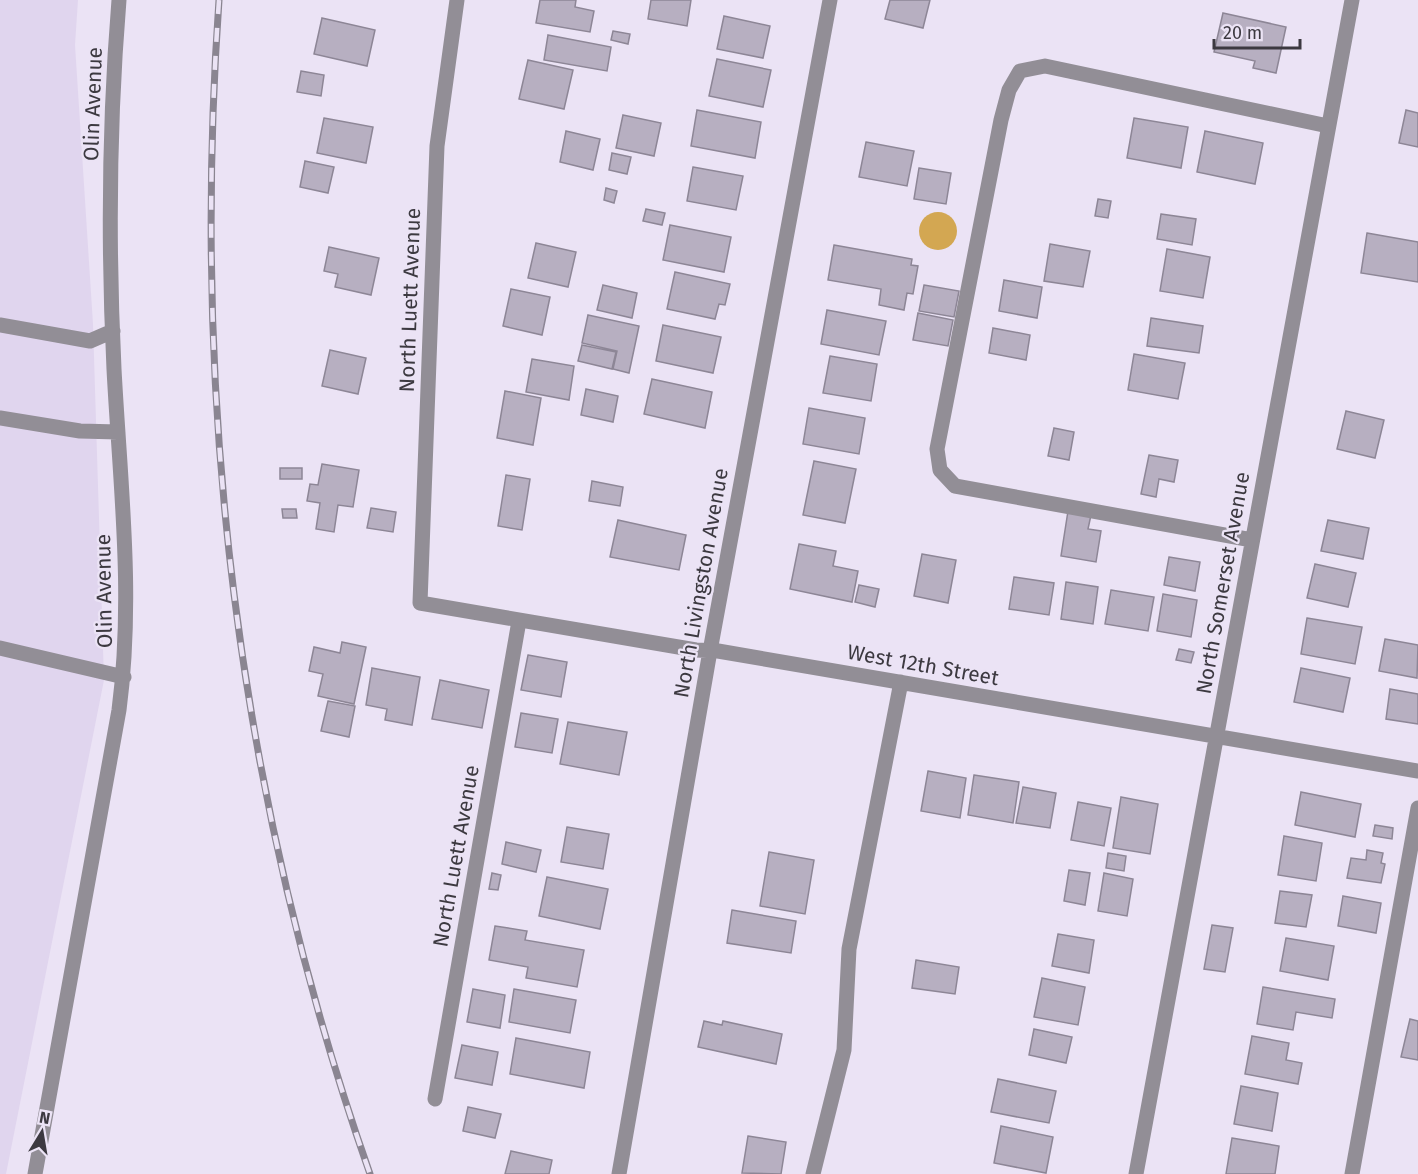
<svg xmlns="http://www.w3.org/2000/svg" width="1418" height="1174" font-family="'Fira Sans',sans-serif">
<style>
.built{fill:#e0d5ee}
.water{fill:#d3a752}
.building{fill:#b7afc1;stroke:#8d8696;stroke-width:1.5}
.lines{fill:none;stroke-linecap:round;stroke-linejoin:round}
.minor{stroke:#928e96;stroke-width:15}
.rail-casing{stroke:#8a8591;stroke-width:7}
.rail{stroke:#ebe3f5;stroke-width:4.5;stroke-dasharray:14;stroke-linecap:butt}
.labels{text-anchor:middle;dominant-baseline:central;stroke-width:4.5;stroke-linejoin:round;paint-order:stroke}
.street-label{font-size:21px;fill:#3c3940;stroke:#ebe3f5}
</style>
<rect width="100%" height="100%" fill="#ebe3f5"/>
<path class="built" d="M0,0H78L75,45L93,324L104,680L6,1174H0Z"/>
<path class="water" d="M919 231a19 19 0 1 1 38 0a19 19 0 1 1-38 0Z"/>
<path class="building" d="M540,0H576L575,7L594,11L590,32L536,23Z
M651,0H691L687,26L648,19Z
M890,0H930L923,28L885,19Z
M1223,13L1286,27L1276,73L1253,68L1255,61L1214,52Z
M724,16L770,26L763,58L717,49Z
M322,18L375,30L367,66L314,54Z
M613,31L630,34L628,44L611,40Z
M548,35L611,47L607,71L544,60Z
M717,59L771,70L763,107L709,96Z
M528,60L573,70L564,109L519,99Z
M301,71L324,75L321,96L297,92Z
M697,110L761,122L755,158L691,146Z
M1406,110L1418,113V147L1399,143Z
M623,115L661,123L654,156L616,148Z
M324,118L373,127L366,163L317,153Z
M1134,118L1188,127L1181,168L1127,158Z
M566,131L600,139L593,170L560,162Z
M1205,131L1263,143L1255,184L1197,172Z
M866,142L914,151L907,186L859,177Z
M612,153L631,157L627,174L609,170Z
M305,161L334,167L328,193L300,187Z
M693,167L743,176L736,210L687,201Z
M919,168L951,173L946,204L914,199Z
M606,188L617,191L614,203L604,200Z
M1098,199L1111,201L1108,218L1095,216Z
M646,209L665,213L662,225L643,221Z
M1161,214L1196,219L1192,245L1157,239Z
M670,225L731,237L724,272L663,260Z
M1367,233L1418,242V282L1361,273Z
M536,243L576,252L568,287L528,278Z
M1050,244L1090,251L1083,287L1044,281Z
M834,245L912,259L911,265L918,266L913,294L907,293L904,310L879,305L881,289L828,280Z
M329,247L379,258L371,295L335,287L338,274L324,271Z
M1167,249L1210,257L1203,298L1160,291Z
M675,272L730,284L725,305L719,304L715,319L667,309Z
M1004,280L1042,287L1037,318L999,311Z
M603,285L637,293L632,318L597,310Z
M924,285L959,291L954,317L919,311Z
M511,289L550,297L542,335L503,326Z
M827,310L886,321L879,355L821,344Z
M918,313L953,320L948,346L913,340Z
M588,315L639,326L629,373L613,369L617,351L582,343Z
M1151,318L1203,326L1199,353L1147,346Z
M663,325L721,337L713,373L656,361Z
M993,328L1030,335L1026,360L989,353Z
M582,345L616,352L612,369L578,361Z
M330,350L366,358L358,394L322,386Z
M1134,354L1185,363L1178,399L1128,390Z
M830,356L877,364L871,401L823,393Z
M532,359L574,366L569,400L526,392Z
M652,379L712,392L705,428L644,414Z
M586,389L618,396L613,422L581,415Z
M505,391L541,398L533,445L497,438Z
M809,408L865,418L859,454L803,444Z
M1346,411L1384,420L1375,458L1337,449Z
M1054,428L1074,432L1069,460L1048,456Z
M1149,455L1178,460L1174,482L1159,479L1156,497L1141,494Z
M814,461L856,469L845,523L803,515Z
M322,464L359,470L353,507L338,505L334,532L316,529L320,503L307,501L310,484L318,485Z
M280,468H302V479H280Z
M506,475L530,479L522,530L498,526Z
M592,481L623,487L620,506L589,501Z
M371,508L396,512L393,532L367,528Z
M282,509H296L297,518H283Z
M1068,511L1091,515L1088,529L1101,531L1096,562L1061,556Z
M618,520L686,535L679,570L610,557Z
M1328,520L1369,528L1363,559L1321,551Z
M799,544L836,551L833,566L858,571L852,602L790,589Z
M922,554L956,560L948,603L914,596Z
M1169,557L1200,562L1195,591L1164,585Z
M1315,564L1356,573L1348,607L1307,598Z
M1014,577L1054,583L1049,615L1009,609Z
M1066,582L1098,587L1093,624L1061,619Z
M859,585L879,589L875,607L855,602Z
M1111,590L1154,597L1148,631L1105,624Z
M1163,594L1197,600L1191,637L1157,631Z
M1307,618L1362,627L1355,664L1301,654Z
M1385,639L1418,645L1417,678L1379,671Z
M342,642L366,647L354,704L318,696L323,674L309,671L314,647L340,653Z
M1179,649L1194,652L1191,663L1176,660Z
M528,655L567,662L561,697L521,690Z
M372,668L420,677L412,725L385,720L387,709L366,705Z
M1301,668L1350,678L1343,712L1294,702Z
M440,680L489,690L482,728L432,719Z
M1390,689L1418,694V724L1386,719Z
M328,701L355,706L349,737L321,731Z
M521,713L558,719L552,753L515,747Z
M568,722L627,732L619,775L560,764Z
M928,771L966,778L960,818L921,811Z
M974,775L1019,782L1013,823L968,815Z
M1023,787L1056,793L1050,828L1016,823Z
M1301,792L1361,804L1355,837L1295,825Z
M1121,797L1158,804L1150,854L1113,848Z
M1078,802L1111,808L1104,846L1071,840Z
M1375,825L1393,828L1392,839L1373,836Z
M567,827L609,834L603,869L561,862Z
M1284,836L1322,843L1316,881L1278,875Z
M506,842L541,850L536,872L502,864Z
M1367,850L1383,853L1381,863L1385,864L1381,883L1347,878L1351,858L1366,860Z
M769,852L814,860L805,914L760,906Z
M1108,853L1126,856L1124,871L1106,868Z
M1069,870L1090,873L1085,905L1064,901Z
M492,873L501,875L498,890L489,889Z
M1104,873L1133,879L1127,916L1098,911Z
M547,877L608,889L600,929L539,916Z
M1280,891L1312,895L1306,927L1275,923Z
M1343,896L1381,903L1376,933L1338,926Z
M732,910L796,921L791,953L727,943Z
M1212,925L1233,928L1225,972L1204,969Z
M495,926L527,931L525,940L584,950L577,987L526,978L528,967L489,960Z
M1058,934L1094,940L1089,973L1052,966Z
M1286,938L1334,946L1328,980L1280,971Z
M916,960L959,967L955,994L912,988Z
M1042,978L1085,987L1078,1025L1034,1017Z
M1263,987L1335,999L1332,1018L1296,1012L1293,1030L1257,1024Z
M473,989L505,995L500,1028L467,1022Z
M514,989L576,1000L570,1033L509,1022Z
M1410,1019L1418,1021V1060L1401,1057Z
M704,1021L722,1025L723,1021L782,1034L776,1064L698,1047Z
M1034,1029L1072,1037L1066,1063L1029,1055Z
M1252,1036L1289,1043L1286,1060L1302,1063L1298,1084L1245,1074Z
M516,1038L590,1052L584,1088L510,1074Z
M462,1045L498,1052L492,1085L455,1078Z
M998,1079L1056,1091L1049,1123L991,1112Z
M1241,1086L1278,1093L1272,1131L1234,1124Z
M468,1107L501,1114L495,1138L463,1131Z
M1001,1126L1053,1137L1046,1173L994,1163Z
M748,1136L786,1142L781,1174L742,1173Z
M1232,1138L1279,1146L1275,1174H1226Z
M511,1151L552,1160L549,1174H505Z"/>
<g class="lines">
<path class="minor" d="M457,0L437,146L420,603L696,650L718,651L1418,771
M0,325L90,341L113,331
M0,418L80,431L118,432
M1252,540L955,486L940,470L937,449L1001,120L1009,90L1020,71L1045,66L1328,126
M0,648L124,677
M435,1099L519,621
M35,1174L119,710C134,596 120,483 114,369C108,246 109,122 119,0
M619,1174L710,651L830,0
M813,1174L844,1050L849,949L901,682
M1136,1174L1352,0
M1352,1174L1418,808"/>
<g class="rail-casing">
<path id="rail" d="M219,0C191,398 237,797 370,1174"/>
</g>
<use href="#rail" class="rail"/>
</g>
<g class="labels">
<g class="street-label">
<text transform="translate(93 104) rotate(-88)">Olin Avenue</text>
<text transform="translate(410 300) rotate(-88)">North Luett Avenue</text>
<text transform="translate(701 583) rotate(-80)">North Livingston Avenue</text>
<text transform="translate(1223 583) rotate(-80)">North Somerset Avenue</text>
<text transform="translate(104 591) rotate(-91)">Olin Avenue</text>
<text transform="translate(923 665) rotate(10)">West 12th Street</text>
<text transform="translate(456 856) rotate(-80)">North Luett Avenue</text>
</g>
</g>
<g transform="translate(42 1132) rotate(11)" stroke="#ebe3f5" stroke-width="4.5" paint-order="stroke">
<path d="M0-4.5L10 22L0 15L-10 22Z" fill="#3c3940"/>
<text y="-9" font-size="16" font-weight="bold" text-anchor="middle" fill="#3c3940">N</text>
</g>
<path d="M1214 39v9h86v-9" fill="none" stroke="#3c3940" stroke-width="3"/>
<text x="1223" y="39" font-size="18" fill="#3c3940" stroke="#ebe3f5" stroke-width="4.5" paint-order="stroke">20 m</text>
</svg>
